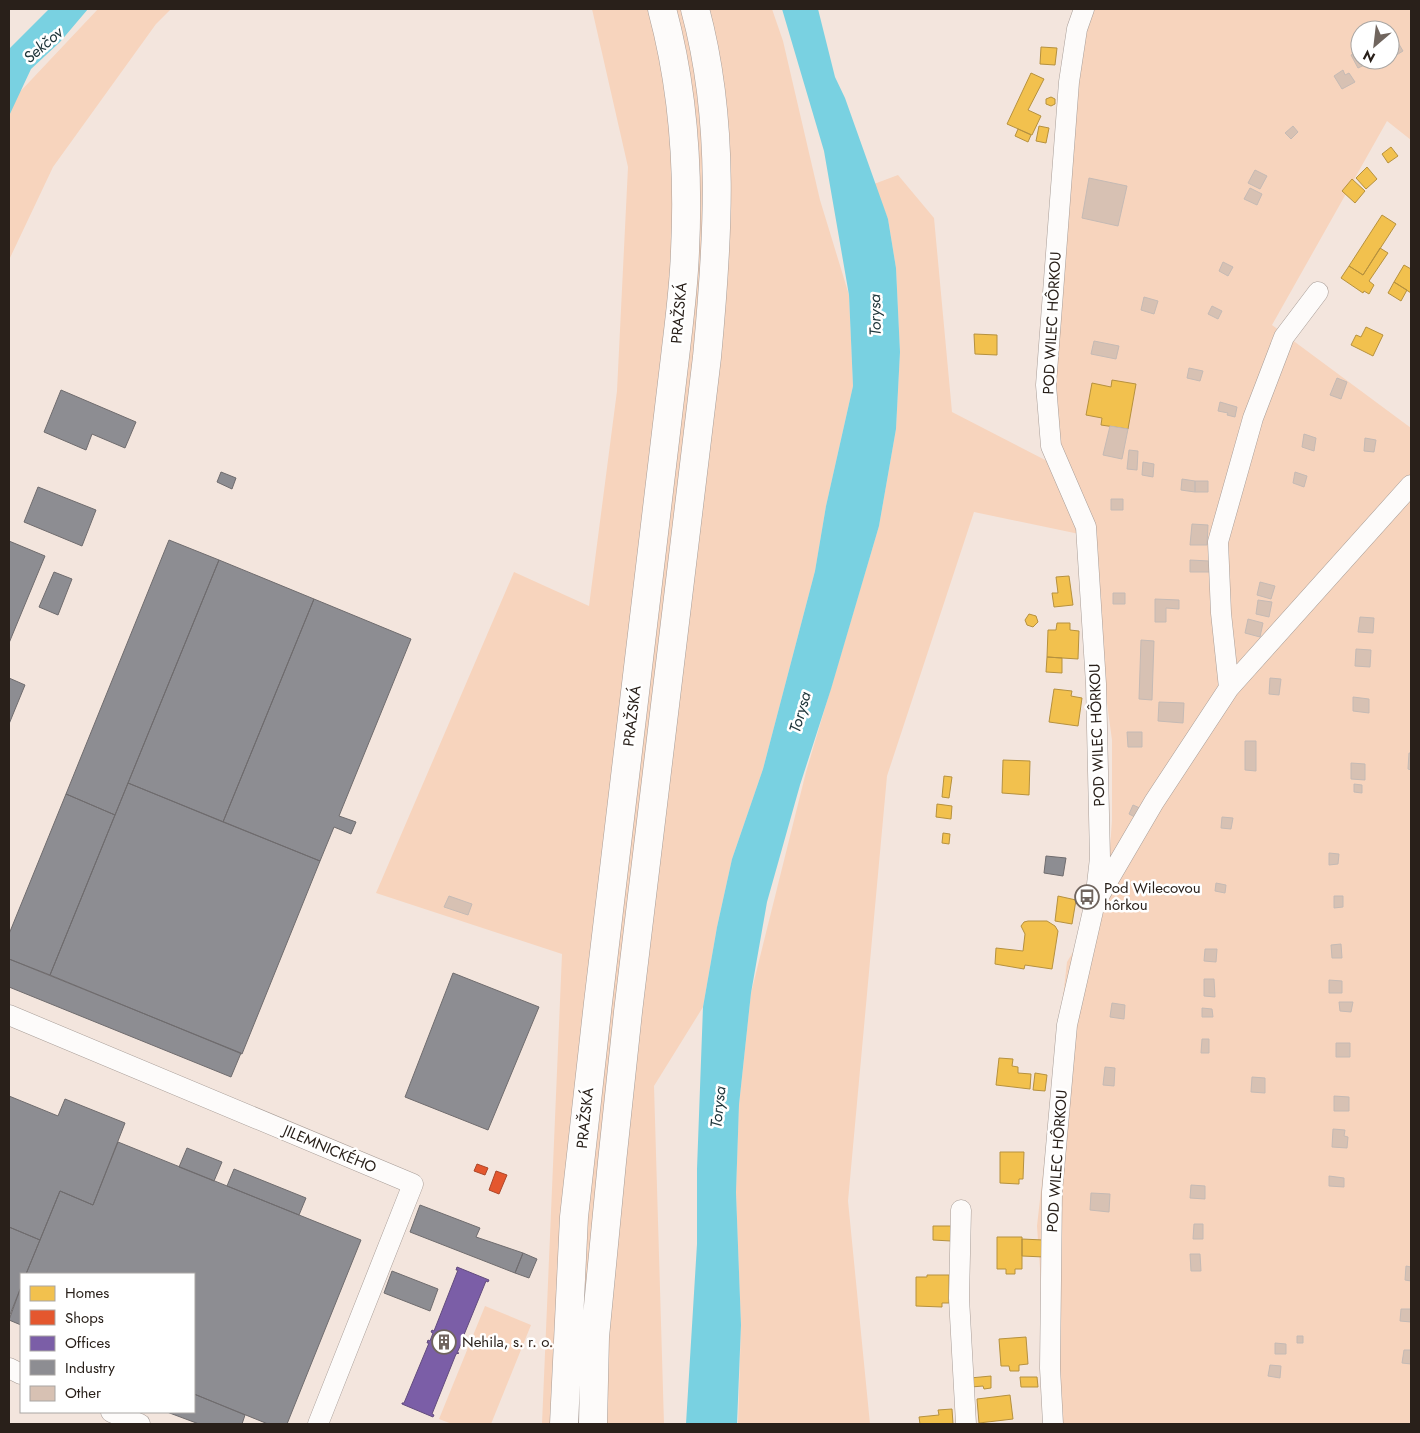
<svg xmlns="http://www.w3.org/2000/svg" width="1420" height="1433" font-family="Jost,sans-serif">
<style>
.green{fill:#f7d4bd;fill-rule:evenodd}
.water{fill:#79d1e1}
.homes{fill:#f2c14e;stroke:#b6913e}
.shops{fill:#e4572e;stroke:#ac4628}
.offices{fill:#7b5ea7;stroke:#624b7d}
.industry{fill:#8d8d92;stroke:#6f6c6e}
.building{fill:#d7c1b3;stroke:#c5bab4}
.lines{fill:none;stroke-linecap:round;stroke-linejoin:round}
.minor-casing{stroke:#a89d97;stroke-width:21}
.primary-casing{stroke:#a89d97;stroke-width:29}
.minor{stroke:#fdfbfa;stroke-width:20}
.primary{stroke:#fdfbfa;stroke-width:28}
.labels{text-anchor:middle;dominant-baseline:central;stroke-width:5;stroke-linejoin:round;paint-order:stroke}
.street-label{font-size:15px;fill:#29201a;stroke:#fff}
.poi-label{font-size:15px;fill:#29201a;stroke:#fff;text-anchor:start}
.water-label{font-size:16px;font-style:italic;fill:#20373c;stroke:#fff}
</style>
<rect width="100%" height="100%" fill="#f3e5dd"/>
<path class="green" d="M98,9H171L156,24L53,167L9,260V113L16,96Z
M592,9H772L783,41L820,200L849,295L853,386L826,506L815,571L763,769L732,859L717,927L703,1007L654,1086L664,1424H542L562,954L376,893L514,572L589,606L617,391L628,167Z
M1090,9H1411V140L1387,121L1272,325L1411,428V1424H1051L1037,1226L1067,962L1098,911L1107,887L1112,821V740L1084,535L974,512L887,776L848,1201L870,1424H738L741,1325L736,1191L739,1105L751,993L806,772L879,526L896,429L900,352L896,268L888,219L874,184L898,175L934,218L952,412L1049,462L1076,82ZM1360,30H1390V60H1360Z
M485,1306L531,1325L491,1424H452L439,1419Z"/>
<path class="water" d="M49,9H88L60,42L31,69L9,116V49Z
M782,9H818L835,77L845,98L888,219L896,268L900,352L896,429L879,526L831,689L800,785L767,902L751,993L739,1105L736,1192L741,1325L737,1424H686L697,1244V1169L703,1007L717,927L732,859L763,769L815,571L826,506L853,386L849,295L824,151Z"/>
<path class="homes" d="M1041,47L1057,48L1055,65L1040,64Z
M1031,73L1044,79L1028,110L1041,116L1032,135L1007,124Z
M1051,97L1055,99V104L1051,106L1046,104V99Z
M1039,126L1049,128L1046,143L1036,141Z
M1018,129L1031,135L1028,142L1015,136Z
M1391,147L1398,156L1388,163L1382,154Z
M1367,167L1377,179L1366,189L1356,178Z
M1352,179L1365,191L1355,203L1342,191Z
M1382,215L1396,224L1363,275L1349,266Z
M1380,248L1388,253L1369,281L1374,285L1369,294L1364,291L1363,293L1341,278L1349,266L1363,275Z
M1404,265L1411,269V293L1394,282Z
M1394,282L1407,290L1401,301L1388,293Z
M1366,327L1383,335L1373,356L1351,345L1356,335L1361,337Z
M974,334L997,335V355L975,354Z
M1112,380L1136,384L1128,429L1101,425L1102,418L1086,415L1092,383L1111,387Z
M1069,576L1073,605L1054,607L1052,593H1058L1056,577Z
M1029,614L1036,616L1038,622L1033,627L1027,625L1025,620Z
M1057,623H1070V630L1079,631L1078,659L1047,657L1048,630H1056Z
M1047,657L1062,658V673L1046,672Z
M1054,689L1072,691L1071,696L1082,698L1078,726L1049,722Z
M1003,760L1030,761L1029,795L1002,793Z
M944,776L952,777L949,798L942,797Z
M937,804L952,806L951,819L936,817Z
M943,833L950,834L949,844L942,843Z
M1058,896L1076,900L1072,924L1055,921Z
M1028,921H1047L1055,926L1058,931L1052,969L1025,965L1024,969L995,964L996,948L1023,951L1025,934L1021,926L1024,922Z
M999,1058L1013,1059L1012,1066L1018,1067V1073L1031,1074L1030,1089L996,1085Z
M1035,1073L1047,1075L1045,1091L1033,1090Z
M1000,1152H1024L1023,1179H1019V1184L1000,1183Z
M933,1226H951V1241L933,1240Z
M997,1237H1022V1269H1015V1274H1006V1269H997Z
M1022,1239L1043,1240L1044,1257L1022,1256Z
M927,1275H949V1303H942V1307L916,1306V1277H927Z
M1026,1337L1028,1364L1019,1365V1371H1010L1009,1366H1001L999,1339Z
M991,1376V1388L984,1389L983,1386L971,1387L970,1378Z
M1020,1377H1037L1038,1387H1021Z
M1010,1395L1013,1419L979,1423L977,1399Z
M952,1409L953,1424H958H920L919,1417L939,1415L938,1410Z"/>
<path class="shops" d="M477,1164L488,1168L485,1175L474,1171Z
M496,1171L507,1175L499,1194L489,1190Z"/>
<path class="offices" d="M457,1267L489,1280L488,1282L486,1281L461,1342L463,1343L462,1345L461,1344L457,1353H459L456,1354L432,1414L434,1415L433,1417L402,1404V1403H404L429,1343H427L428,1340L430,1341L433,1333L431,1332L432,1330L434,1331L458,1270H456Z"/>
<path class="industry" d="M61,390L136,422L125,448L92,434L86,450L44,432Z
M221,472L236,478L232,489L217,482Z
M38,487L96,510L82,546L24,522Z
M169,540L219,560L115,815L66,794Z
M9,541L45,556L9,643Z
M219,560L314,599L223,822L128,783Z
M54,572L72,579L58,615L39,607Z
M314,599L411,639L339,816L356,822L351,834L334,827L320,861L223,822Z
M9,678L25,685L9,724Z
M128,783L320,861L242,1054L50,975Z
M66,794L115,815L50,975L9,959V934Z
M1046,856L1066,858L1063,876L1044,873Z
M9,959L241,1053L231,1077L9,987Z
M453,973L539,1007L488,1130L405,1097Z
M9,1096L58,1116L65,1099L125,1123L93,1205L60,1191L40,1240L9,1227Z
M118,1142L361,1240L287,1424H268L194,1394V1274H26L60,1191L93,1205Z
M187,1148L222,1162L214,1181L179,1167Z
M234,1169L306,1198L299,1215L227,1186Z
M420,1205L480,1228L476,1237L523,1253L515,1273L410,1232Z
M9,1227L40,1240L26,1274H21V1287L9,1317Z
M523,1253L537,1259L529,1278L515,1273Z
M392,1271L438,1289L430,1311L384,1293Z
M21,1287V1325L9,1320Z
M194,1394L245,1415L242,1424H199L167,1412H194Z"/>
<path class="building" d="M1393,34L1403,51L1390,59V36Z
M1360,51V60H1369L1371,62L1358,68L1351,55Z
M1375,60H1388L1378,66Z
M1343,70L1345,75L1349,73L1355,82L1342,89L1334,76Z
M1293,126L1298,132L1291,139L1285,133Z
M1255,170L1267,176L1260,189L1248,183Z
M1089,178L1127,186L1118,226L1082,218Z
M1250,188L1262,194L1257,205L1244,199Z
M1223,262L1233,267L1228,276L1219,271Z
M1144,297L1158,301L1154,314L1141,310Z
M1212,306L1222,311L1218,319L1208,314Z
M1094,341L1119,346L1116,359L1091,354Z
M1189,368L1203,371L1200,381L1187,378Z
M1337,378L1347,382L1341,399L1330,395Z
M1220,402L1237,407L1235,417L1227,415L1228,413L1218,411Z
M1110,426L1128,429L1122,459L1103,455Z
M1304,434L1316,438L1314,451L1302,447Z
M1365,438L1376,440L1374,452L1364,451Z
M1129,450L1138,451L1137,470L1127,469Z
M1143,462L1154,464L1153,477L1142,475Z
M1295,472L1307,476L1304,487L1293,483Z
M1182,479L1195,481V492L1181,490Z
M1195,481H1208V492H1195Z
M1111,499H1123V510H1111Z
M1192,524L1208,525L1207,545H1190Z
M1190,560L1209,561L1210,572H1190Z
M1260,582L1275,586L1271,599L1257,595Z
M1113,593H1125V604H1113Z
M1155,599L1179,600V609L1166,608V622H1155Z
M1258,600L1272,602L1269,617L1256,614Z
M1360,617L1374,618L1373,633L1358,632Z
M1248,619L1263,623L1260,637L1245,633Z
M1141,640L1154,641L1152,700L1139,699Z
M1356,649L1371,650L1370,667L1355,666Z
M1270,678L1281,679L1279,695L1269,694Z
M1353,697L1369,699V713L1353,711Z
M1159,702L1184,703L1183,723L1158,721Z
M1127,732H1142V747H1128Z
M1245,741H1256V771L1245,770Z
M1409,753H1411V770L1408,769Z
M1351,763L1365,764V780L1351,779Z
M1354,784L1362,785V793L1354,792Z
M1133,805L1142,809L1137,818L1129,814Z
M1222,817L1233,818L1231,829L1221,828Z
M1329,853L1339,854L1338,864L1329,865Z
M1216,883L1226,885L1225,893L1215,891Z
M449,896L472,904L468,915L444,907Z
M1334,896H1343V907L1334,908Z
M1341,944L1342,958H1332L1331,945Z
M1205,949H1217L1216,962L1204,961Z
M1204,979H1214L1215,997L1204,996Z
M1329,980L1342,981V993H1329Z
M1339,1002H1353L1351,1012L1340,1011Z
M1112,1003L1125,1005L1124,1019L1110,1017Z
M1202,1008L1212,1009L1213,1017H1202Z
M1202,1039H1209V1053H1201Z
M1336,1043H1350V1057H1336Z
M1105,1067L1115,1068L1114,1086L1103,1085Z
M1252,1077L1265,1078V1093L1251,1092Z
M1334,1096L1349,1097V1111H1334Z
M1333,1129L1345,1130L1344,1136L1348,1137L1347,1148L1332,1147Z
M1329,1176L1344,1178V1187L1329,1186Z
M1191,1185L1205,1186V1199L1190,1198Z
M1091,1193L1110,1194L1109,1212L1090,1210Z
M1194,1224H1203V1239H1193Z
M1190,1254H1200L1201,1271H1191Z
M1406,1266L1411,1267V1281L1405,1280Z
M1401,1309H1411V1322L1400,1321Z
M1297,1336H1303V1343H1297Z
M1275,1343L1286,1344V1354H1275Z
M1404,1350H1411V1364L1402,1363Z
M1270,1365L1281,1366L1280,1378L1268,1376Z"/>
<g class="lines">
<g class="minor-casing">
<path id="minor" d="M1229,688L1221,613L1218,542L1253,418L1284,337L1318,292
M1099,896L1154,802L1229,688L1411,485
M9,1015L413,1184L318,1424
M961,1210L959,1298L966,1424
M9,1368L21,1374
M111,1412L140,1424
M1053,1424L1050,1368L1052,1192L1067,1025L1095,902L1100,858L1096,684L1086,527L1051,446L1046,385L1069,82L1077,29L1084,9"/>
</g>
<g class="primary-casing">
<path id="primary" d="M564,1424L574,1217L598,1003L675,357C679,322 684,286 685,251C689,169 683,87 662,9
M593,1424L595,1337L612,1162L628,1012L707,357C718,241 726,123 695,9"/>
</g>
<use href="#minor" class="minor"/>
<use href="#primary" class="primary"/>
</g>
<defs>
<g id="bus-ring" transform="scale(1.25)"><circle r="9.5" fill="#fff" stroke="#70655e" stroke-width="1.5"/><path d="M-5-6H5V4H4V6H2V4H-2V6H-4V4H-5ZM-3.5-4V0h7V-4ZM-3.5 1.2v1.5H-2V1.2ZM2 1.2v1.5H3.5V1.2Z" fill="#70655e"/></g>
<g id="building-ring" transform="scale(1.25)"><circle r="9.5" fill="#fff" stroke="#70655e" stroke-width="1.5"/><path d="M-4-6H4V6H1V3H-1V6H-4ZM-2.5-4.3h1.7v1.8h-1.7ZM.8-4.3h1.7v1.8H.8ZM-2.5-1h1.7V.8h-1.7ZM.8-1h1.7V.8H.8Z" fill="#70655e"/></g>
</defs>
<g fill-rule="evenodd">
<use href="#bus-ring" x="1087" y="897"/>
<use href="#building-ring" x="444" y="1342"/>
</g>
<g class="labels">
<g class="street-label">
<text transform="translate(679 313) rotate(-85)">PRAŽSKÁ</text>
<text transform="translate(1052 323) rotate(-87)">POD WILEC HÔRKOU</text>
<text transform="translate(632 716) rotate(-83)">PRAŽSKÁ</text>
<text transform="translate(1097 735) rotate(-92)">POD WILEC HÔRKOU</text>
<text transform="translate(585 1118) rotate(-84)">PRAŽSKÁ</text>
<text transform="translate(330 1149) rotate(23)">JILEMNICKÉHO</text>
<text transform="translate(1057 1161) rotate(-86)">POD WILEC HÔRKOU</text>
</g>
<g class="poi-label">
<text x="1104" y="888">Pod Wilecovou<tspan x="1104" dy="17">hôrkou</tspan></text>
<text x="462" y="1342">Nehila, s. r. o.</text>
</g>
<g class="water-label">
<text transform="translate(43 45) rotate(-41)">Sekčov</text>
<text transform="translate(875 315) rotate(-91)">Torysa</text>
<text transform="translate(800 712) rotate(-74)">Torysa</text>
<text transform="translate(718 1107) rotate(-84)">Torysa</text>
</g>
</g>
<rect width="1420" height="1433" fill="none" stroke="#29201a" stroke-width="20"/>
<rect x="20" y="1273" width="175" height="140" fill="#ffffff" stroke="#a9a6a3"/>
<rect x="30" y="1286" width="25" height="15" fill="#f2c14e" stroke="#a9a6a3"/>
<text x="65" y="1298" font-size="15" fill="#29201a">Homes</text>
<rect x="30" y="1310" width="25" height="15" fill="#e4572e" stroke="#a9a6a3"/>
<text x="65" y="1323" font-size="15" fill="#29201a">Shops</text>
<rect x="30" y="1336" width="25" height="15" fill="#7b5ea7" stroke="#a9a6a3"/>
<text x="65" y="1348" font-size="15" fill="#29201a">Offices</text>
<rect x="30" y="1360" width="25" height="15" fill="#8d8d92" stroke="#a9a6a3"/>
<text x="65" y="1373" font-size="15" fill="#29201a">Industry</text>
<rect x="30" y="1386" width="25" height="15" fill="#d7c1b3" stroke="#a9a6a3"/>
<text x="65" y="1398" font-size="15" fill="#29201a">Other</text>
<g transform="translate(1375 45) rotate(208)"><circle r="24" fill="#ffffff" stroke="#a9a6a3"/>
<path d="M0-4L9 19L0 12L-9 19Z" fill="#70655e"/>
<text y="-8" font-size="14" font-weight="bold" text-anchor="middle" fill="#29201a">N</text>
</g>
</svg>
